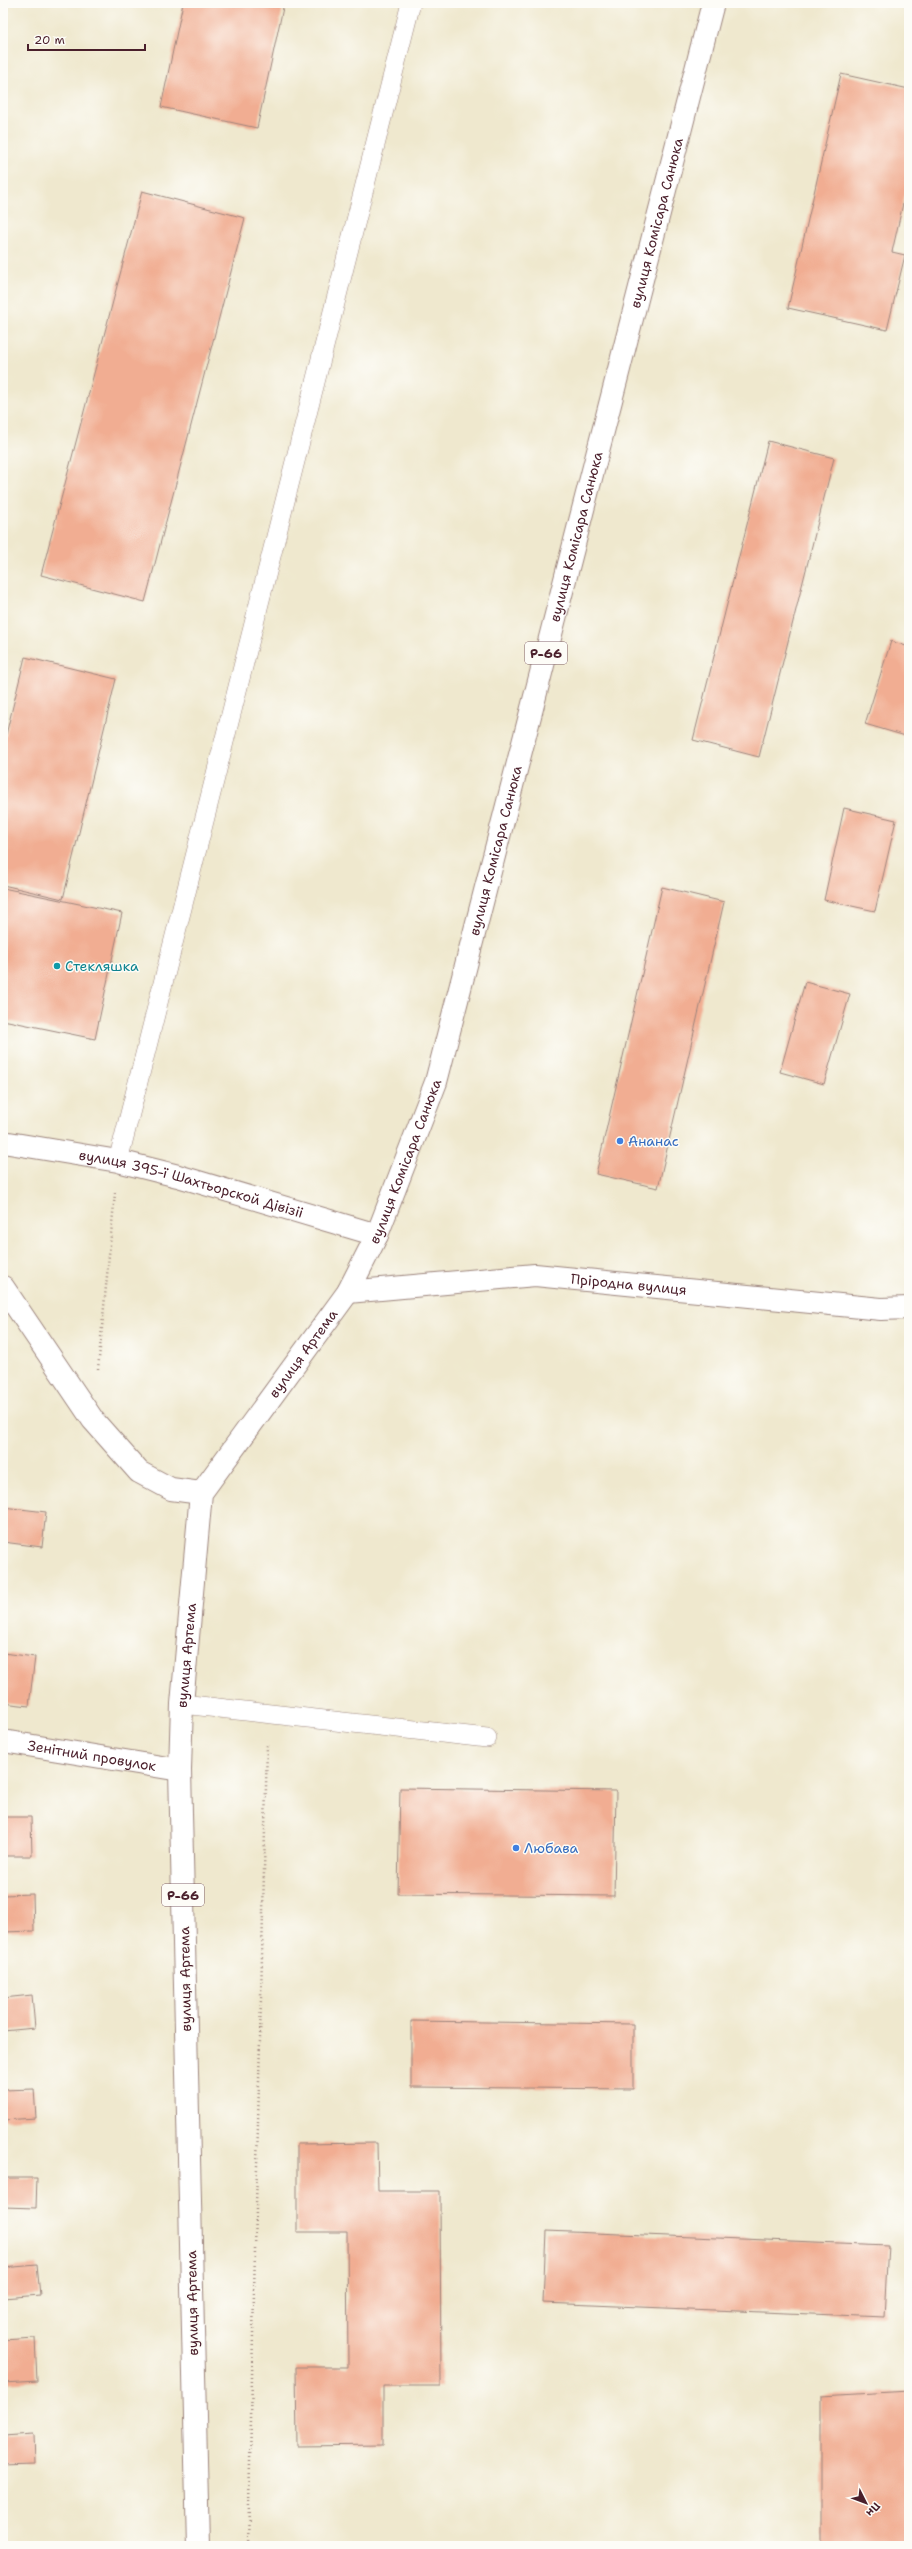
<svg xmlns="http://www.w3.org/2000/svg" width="912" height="2549" font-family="'Shantell Sans',sans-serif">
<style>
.building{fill:#f1ad92}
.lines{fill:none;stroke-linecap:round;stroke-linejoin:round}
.lane-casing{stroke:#9c847c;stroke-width:20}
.street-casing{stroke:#9c847c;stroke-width:24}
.secondary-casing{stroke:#9c847c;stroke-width:24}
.primary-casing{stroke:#9c847c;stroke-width:24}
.path{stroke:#9c847c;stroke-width:2.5;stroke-dasharray:1 3;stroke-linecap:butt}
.lane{stroke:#fff;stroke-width:19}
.street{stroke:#fff;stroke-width:22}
.secondary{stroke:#fff;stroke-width:22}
.primary{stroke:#fff;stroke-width:22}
.culture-dot{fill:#0f9aa8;stroke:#fdfcf7;stroke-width:1.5}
.shop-dot{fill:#3f7fe0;stroke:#fdfcf7;stroke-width:1.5}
.labels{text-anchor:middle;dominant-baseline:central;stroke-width:3;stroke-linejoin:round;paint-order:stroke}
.shield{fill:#fdfcf7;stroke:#806168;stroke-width:1}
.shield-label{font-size:13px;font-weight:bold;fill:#4a1f2b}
.street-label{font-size:14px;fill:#4a1f2b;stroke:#fdfcf7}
.culture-label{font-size:14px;fill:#0d838f;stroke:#fdfcf7;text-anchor:start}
.shop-label{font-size:14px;fill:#366cbe;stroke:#fdfcf7;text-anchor:start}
</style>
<rect width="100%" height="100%" fill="#fdfcf7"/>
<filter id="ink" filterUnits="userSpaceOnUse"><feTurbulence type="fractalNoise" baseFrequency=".025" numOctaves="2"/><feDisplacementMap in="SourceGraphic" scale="8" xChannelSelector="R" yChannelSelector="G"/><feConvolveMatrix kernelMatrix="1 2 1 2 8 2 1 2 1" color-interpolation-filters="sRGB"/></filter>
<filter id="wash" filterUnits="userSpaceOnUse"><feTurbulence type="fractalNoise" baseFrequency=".012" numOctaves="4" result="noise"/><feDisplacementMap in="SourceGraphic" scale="16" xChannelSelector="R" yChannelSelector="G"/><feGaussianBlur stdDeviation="0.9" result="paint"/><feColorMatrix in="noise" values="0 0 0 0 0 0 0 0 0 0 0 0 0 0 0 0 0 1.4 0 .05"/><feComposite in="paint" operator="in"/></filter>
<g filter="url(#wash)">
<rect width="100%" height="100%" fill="#efe8ce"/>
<g id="blocks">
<path class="building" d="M183,3H284L257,128L161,107Z
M841,74L909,89V177L892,252L905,255L887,330L788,308Z
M142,191L245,218L145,602L41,575Z
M768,441L834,458L759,757L693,740Z
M891,641L909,647V737L865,724Z
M25,657L116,679L63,899L3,885V747Z
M844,808L896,820L875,911L824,900Z
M662,887L724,902L658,1188L596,1174Z
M3,888L122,913L95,1039L3,1020Z
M805,982L850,994L824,1084L780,1072Z
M3,1507L46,1512L42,1547L3,1542Z
M3,1653L35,1657L29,1706L3,1703Z
M400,1788L616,1791L614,1896L398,1894Z
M3,1817H31L32,1856H3Z
M33,1894L34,1931L3,1932V1895Z
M32,1995L35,2028L3,2031V1998Z
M411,2021L633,2024V2089L411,2087Z
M34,2089L36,2118L3,2120V2090Z
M377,2143L378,2191H440L441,2386H383V2445L297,2446L296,2367H348L347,2232H297V2144Z
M3,2178H37L36,2208L3,2207Z
M546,2231L888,2245L884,2317L543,2303Z
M37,2265L40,2295L3,2298V2268Z
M35,2338L37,2381L3,2383V2340Z
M909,2391V2546H821V2396Z
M34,2434L35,2464L3,2465V2436Z"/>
</g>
</g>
<g filter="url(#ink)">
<use href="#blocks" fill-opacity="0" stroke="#9c847c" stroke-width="1"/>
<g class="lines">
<g class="lane-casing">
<path id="lane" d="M118,1161L411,3
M182,1704L487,1738"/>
</g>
<g class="street-casing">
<g id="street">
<path id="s1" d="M348,1292L535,1275L881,1309L909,1308"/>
<path id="s2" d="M3,1741L180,1770"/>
</g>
</g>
<g class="secondary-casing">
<g id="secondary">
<path id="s3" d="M3,1142L118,1161L178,1176L377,1235"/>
<path d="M3,1287L93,1420L139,1472L171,1489L201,1493"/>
</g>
</g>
<g class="primary-casing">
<g id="primary">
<path id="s4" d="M198,2546L180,1770L182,1704L201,1493L348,1292L377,1235L436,1082L713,3"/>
</g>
</g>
<path class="path" d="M98,1369L115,1193
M248,2546L267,1744"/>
<use href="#lane" class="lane"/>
<use href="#street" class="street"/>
<use href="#secondary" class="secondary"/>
<use href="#primary" class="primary"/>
</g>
</g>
<circle class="culture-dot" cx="57" cy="966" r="4"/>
<g class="shop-dot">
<circle cx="620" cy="1141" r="4"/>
<circle cx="516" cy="1848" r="4"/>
</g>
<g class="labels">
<g class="shield">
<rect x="525" y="642" width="42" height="22" rx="3"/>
<rect x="162" y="1884" width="42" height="22" rx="3"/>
</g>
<g class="shield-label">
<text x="546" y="653">Р-66</text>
<text x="183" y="1895">Р-66</text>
</g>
<g class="street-label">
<text stroke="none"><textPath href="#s4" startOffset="2418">вулиця Комісара Санюка</textPath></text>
<text stroke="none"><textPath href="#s4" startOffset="2094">вулиця Комісара Санюка</textPath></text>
<text stroke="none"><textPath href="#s4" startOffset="1770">вулиця Комісара Санюка</textPath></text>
<text stroke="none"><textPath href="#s4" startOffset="1446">вулиця Комісара Санюка</textPath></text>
<text stroke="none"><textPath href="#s3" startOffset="193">вулиця 395-ї Шахтьорской Дівізіі</textPath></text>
<text stroke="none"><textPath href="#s1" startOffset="282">Пріродна вулиця</textPath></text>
<text stroke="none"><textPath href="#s4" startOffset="1227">вулиця Артема</textPath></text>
<text stroke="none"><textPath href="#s4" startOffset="891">вулиця Артема</textPath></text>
<text stroke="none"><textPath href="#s2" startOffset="90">Зенітний провулок</textPath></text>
<text transform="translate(185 1979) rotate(-91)">вулиця Артема</text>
<text transform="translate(192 2303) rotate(-91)">вулиця Артема</text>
</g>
<g class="culture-label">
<text x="65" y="966">Стекляшка</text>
</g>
<g class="shop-label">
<text x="628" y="1141">Ананас</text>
<text x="524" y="1848">Любава</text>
</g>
</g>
<rect width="912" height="2549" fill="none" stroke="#fdfcf7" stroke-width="16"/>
<g transform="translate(866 2503) rotate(132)" stroke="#fdfcf7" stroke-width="3" paint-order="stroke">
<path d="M0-3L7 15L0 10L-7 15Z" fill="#4a1f2b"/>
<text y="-6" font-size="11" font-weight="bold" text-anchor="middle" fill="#4a1f2b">Пн</text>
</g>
<path d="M28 44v6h117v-6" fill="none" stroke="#4a1f2b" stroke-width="2"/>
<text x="34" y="44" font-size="12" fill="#4a1f2b" stroke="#fdfcf7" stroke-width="3" paint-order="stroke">20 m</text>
</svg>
